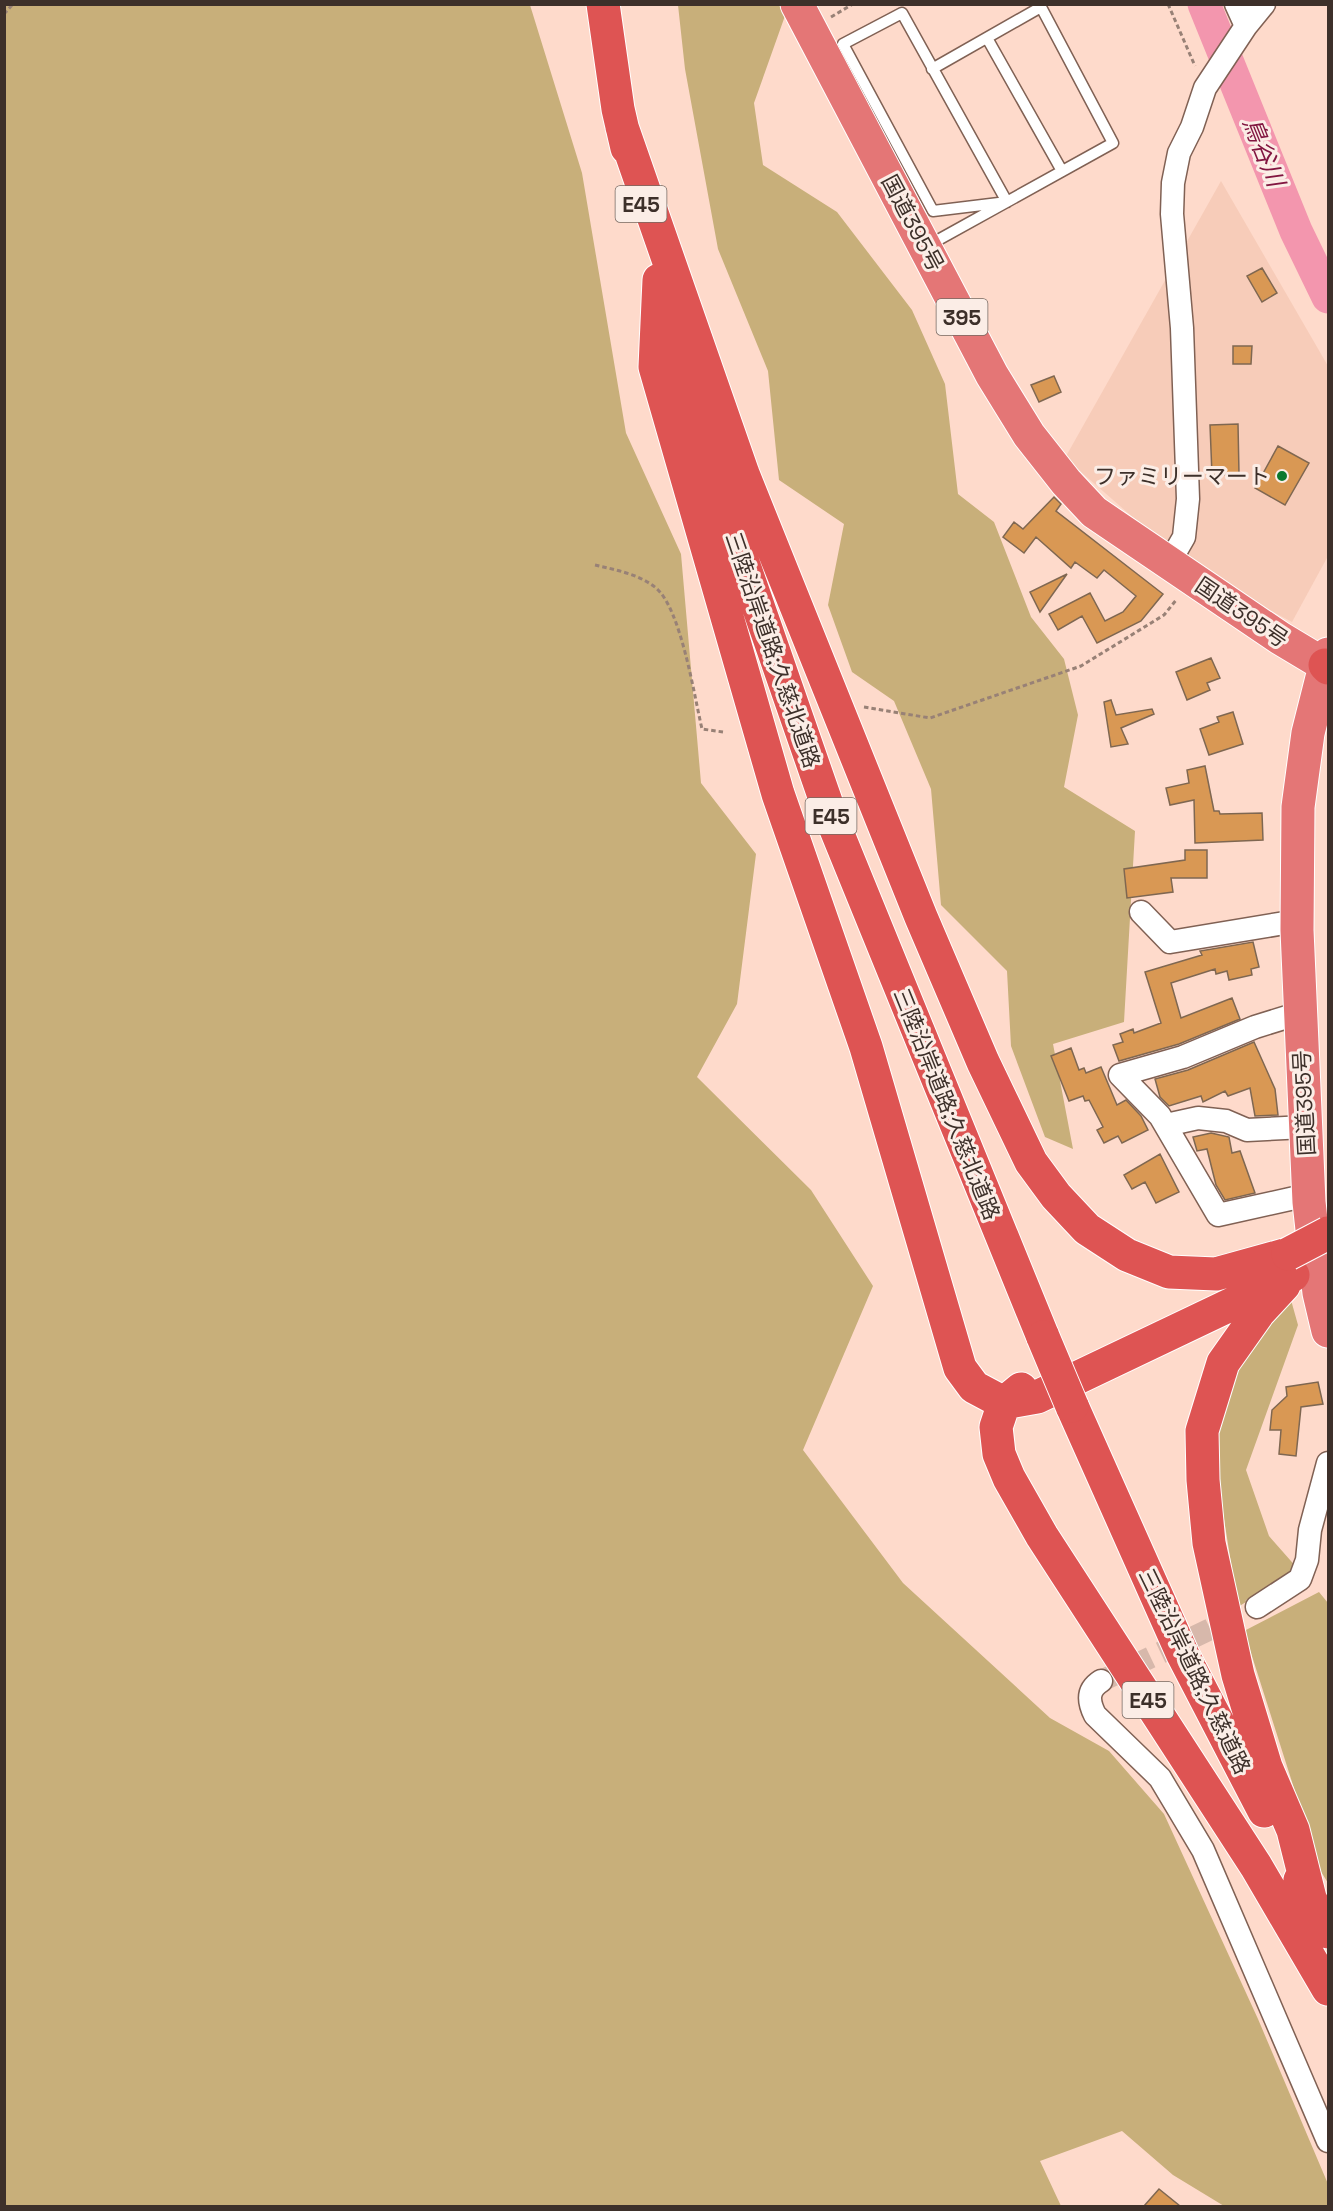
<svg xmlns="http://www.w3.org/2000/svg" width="1333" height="2211" font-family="'Space Grotesk','Noto Sans JP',sans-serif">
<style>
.built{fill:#f7ccb9}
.green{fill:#c8af7a}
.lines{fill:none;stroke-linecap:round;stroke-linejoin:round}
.river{stroke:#f396ae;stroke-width:33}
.building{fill:#d99854;stroke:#7f6751;stroke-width:1.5}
.minor-tunnel{stroke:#d7b8ab;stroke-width:22;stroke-dasharray:22 11;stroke-linecap:butt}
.service-casing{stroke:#806154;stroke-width:13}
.minor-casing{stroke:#806154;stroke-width:25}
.trunk-casing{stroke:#fff;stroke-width:35}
.motorway-casing{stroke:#fff;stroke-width:35}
.path{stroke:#988176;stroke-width:3;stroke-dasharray:4.5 3;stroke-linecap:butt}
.service{stroke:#fff;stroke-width:10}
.minor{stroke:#fff;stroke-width:22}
.trunk{stroke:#e47676;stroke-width:33}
.motorway{stroke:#de5453;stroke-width:33}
.motorway-bridge-casing{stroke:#fff;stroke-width:35;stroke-linecap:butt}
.motorway-bridge{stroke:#de5453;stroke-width:33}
.poi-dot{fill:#0b792e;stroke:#fbede6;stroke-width:2}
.labels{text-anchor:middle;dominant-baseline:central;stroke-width:6;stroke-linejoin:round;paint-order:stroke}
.shield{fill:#fbede6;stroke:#766962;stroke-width:1.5}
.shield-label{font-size:21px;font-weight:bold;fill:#3d302a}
.street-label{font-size:22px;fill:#3d302a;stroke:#fbede6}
.poi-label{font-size:22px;fill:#3d302a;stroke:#fbede6;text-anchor:end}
.water-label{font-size:24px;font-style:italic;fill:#821641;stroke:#fbede6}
</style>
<rect width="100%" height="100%" fill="#fedacb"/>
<path class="built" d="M1221,181L1328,366V556L1292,622L1191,568L1065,458Z"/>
<path class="green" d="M5,4L530,5L582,173L626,433L681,554L701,783L756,854L737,1004L697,1077L811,1190L873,1286L803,1450L903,1583L1050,1718L1109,1751L1164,1814L1258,2019L1328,2184V2206H1224L1173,2175L1122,2131L1040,2161L1061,2206H5Z
M678,5H781L786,13L754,103L763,165L837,212L912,310L945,384L958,494L994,522L1031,617L1064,659L1078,715L1064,787L1135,831L1124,1022L1053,1044L1073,1149L1045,1137L1011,1046L1007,971L941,905L931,789L894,701L852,672L828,605L844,524L779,480L768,371L718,249L685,69Z
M1291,1300L1298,1325L1246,1470L1269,1536L1298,1569L1238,1607L1214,1456L1233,1367Z
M1319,1592L1328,1603V1883L1320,1870L1244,1631Z"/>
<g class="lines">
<path class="river" d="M1204,4L1296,231L1328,297"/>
</g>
<path class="building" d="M1262,268L1277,293L1262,302L1247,276Z
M1233,346H1252L1251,364H1233Z
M1054,376L1061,392L1039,402L1031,385Z
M1238,424L1239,474L1212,475L1210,425Z
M1278,446L1309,463L1285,505L1255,488Z
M1054,497L1061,504L1056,511L1163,594L1141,621L1097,643L1082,616L1058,630L1049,614L1090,593L1105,621L1123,612L1136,596L1104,570L1097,578L1075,562L1071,568L1036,537L1024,553L1003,537L1014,522L1023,529Z
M1067,574L1040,612L1030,592Z
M1211,658L1220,678L1207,683L1210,690L1187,700L1176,672Z
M1111,700L1116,715L1152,709L1154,714L1121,728L1128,744L1111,747L1104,702Z
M1233,712L1243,744L1209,755L1200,729L1219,722L1217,717Z
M1205,766L1214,811H1219L1220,814L1262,813L1263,840L1195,843L1194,800L1170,805L1166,788L1189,783L1187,770Z
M1185,850H1207V878H1171L1173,892L1127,898L1124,869L1185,860Z
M1253,942L1259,967L1251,969L1252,975L1229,980L1227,971L1216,974L1215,969L1171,983L1181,1018L1232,998L1240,1019L1179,1044L1119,1061L1113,1045L1123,1042L1120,1034L1133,1029L1134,1033L1161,1023L1145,972L1202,955L1200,951Z
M1254,1042L1275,1089L1278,1115L1255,1116L1250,1088L1228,1096L1225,1091L1203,1102L1201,1096L1169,1106L1160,1097L1155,1079L1188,1070Z
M1071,1048L1079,1070L1084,1068L1086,1073L1101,1067L1117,1105L1126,1100L1141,1116L1148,1130L1122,1143L1118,1136L1104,1143L1097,1130L1103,1127L1089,1100L1085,1101L1083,1096L1069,1101L1051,1056Z
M1211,1133L1229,1137L1232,1153L1240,1151L1255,1193L1225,1200L1216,1185L1207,1149L1197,1151L1193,1137Z
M1160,1154L1179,1192L1156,1203L1145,1182L1132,1189L1124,1175Z
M1318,1382L1323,1404L1301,1407L1296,1456L1279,1454L1281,1430H1270L1272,1410L1287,1396L1286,1387Z
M1159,2189L1180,2206H1144Z"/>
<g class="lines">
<path class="minor-tunnel" d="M1101,1681L1257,1607"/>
<g class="service-casing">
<path id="service" d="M902,13L1007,202L933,211L843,44Z
M987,38L1062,171
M929,245L1113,143L1041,7L932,69"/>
</g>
<g class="minor-casing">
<path id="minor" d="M1236,4L1246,26
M1169,563L1184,537L1188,499L1182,328L1172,214L1173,183L1179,153L1192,127L1205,88L1246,26L1264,4
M1141,912L1170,942L1297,921
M1300,1013L1255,1027L1183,1057L1120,1075L1160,1116L1218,1215L1308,1195
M1166,1125L1198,1118L1226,1121L1247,1130L1305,1127
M1257,1607L1300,1579L1307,1560L1310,1530L1328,1463
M1101,1681C1087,1690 1088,1701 1095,1715L1160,1778L1203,1850L1328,2141"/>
</g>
<g class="trunk-casing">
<path id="trunk" d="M797,4L992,375L1029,435L1066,482L1094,512L1280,638L1325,665
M1328,654L1308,733L1298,807L1297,930L1309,1202L1319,1293L1328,1331"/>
</g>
<g class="motorway-casing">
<path id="motorway" d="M603,4L618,109L627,148
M622,127L743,474L921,917L983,1062L1031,1162L1056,1196L1087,1229L1127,1255L1169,1272L1216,1274L1288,1254
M659,280L655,367L778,794L866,1047L960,1368L974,1387L1004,1403L1037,1397L1293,1275
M670,326L730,525L833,822L1043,1337
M1325,665L1328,668
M1284,1285L1259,1312L1223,1363L1202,1431L1203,1480L1209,1543L1238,1675L1266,1767L1293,1830L1310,1898
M1021,1389L1004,1403L996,1427L999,1454L1009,1478L1042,1536L1256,1866L1328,1989
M1072,1406L1183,1655L1264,1811
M1300,1880L1328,1932"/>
</g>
<path class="path" d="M1168,4L1195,66
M4,14L13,4
M831,17L853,4
M595,565C616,570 639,574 656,588C681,609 694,695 702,729L723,732
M864,707L930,718L1081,666L1164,615L1177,599"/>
<use href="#service" class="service"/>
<use href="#minor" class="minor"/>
<use href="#trunk" class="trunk"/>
<use href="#motorway" class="motorway"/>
<g class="motorway-bridge-casing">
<path id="motorway-bridge" d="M1288,1254L1328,1233
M1043,1337L1072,1406"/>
</g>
<use href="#motorway-bridge" class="motorway-bridge"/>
</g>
<circle class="poi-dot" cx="1282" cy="476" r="6"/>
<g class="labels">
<g class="shield">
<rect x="615.5" y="186" width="51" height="36" rx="4.5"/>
<rect x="936.5" y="299" width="51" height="36" rx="4.5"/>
<rect x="805.5" y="798" width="51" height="36" rx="4.5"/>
<rect x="1122.5" y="1682" width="51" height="36" rx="4.5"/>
</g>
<g class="shield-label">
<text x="641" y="204">E45</text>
<text x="962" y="317">395</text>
<text x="831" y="816">E45</text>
<text x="1148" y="1700">E45</text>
</g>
<g class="street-label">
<text transform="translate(913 223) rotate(62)">国道395号</text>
<text transform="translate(1242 612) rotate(34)">国道395号</text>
<text transform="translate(773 650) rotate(71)">三陸沿岸道路;久慈北道路</text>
<text transform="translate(1304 1103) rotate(-93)">国道395号</text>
<text transform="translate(947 1104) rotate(68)">三陸沿岸道路;久慈北道路</text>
<text transform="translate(1195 1671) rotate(64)">三陸沿岸道路;久慈道路</text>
</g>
<g class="poi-label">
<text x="1270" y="476">ファミリーマート</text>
</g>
<g class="water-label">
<text transform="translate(1264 152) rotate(68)">鳥谷川</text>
</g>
</g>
<rect width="1333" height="2211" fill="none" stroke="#3d302a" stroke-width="12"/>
</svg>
